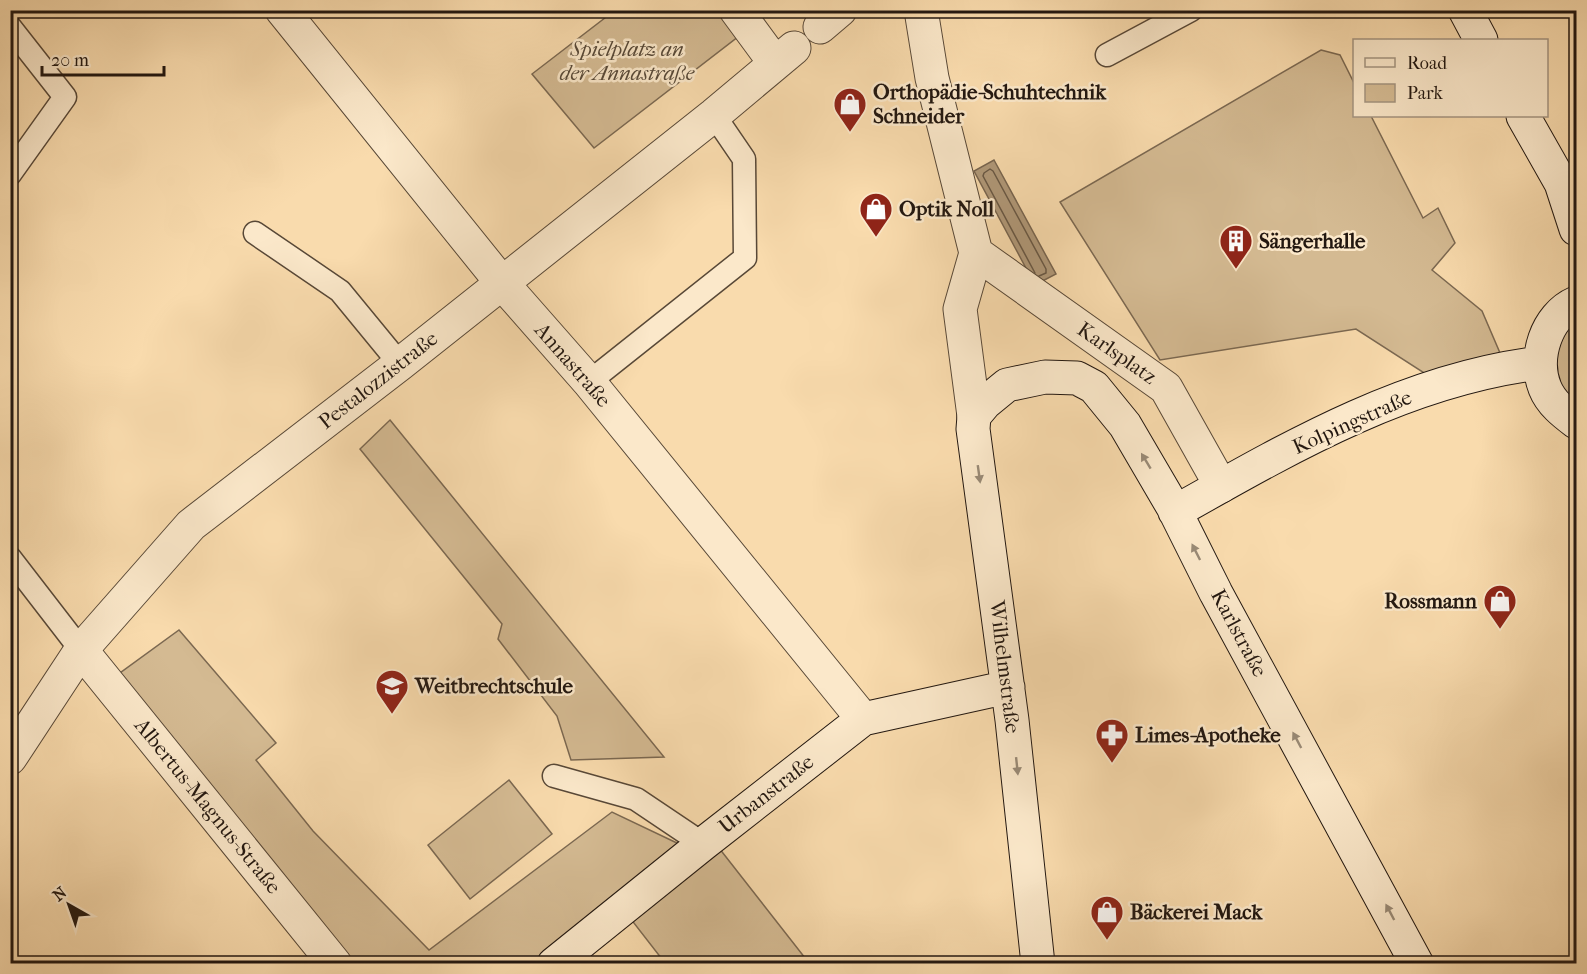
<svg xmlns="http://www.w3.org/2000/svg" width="1587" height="974" font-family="'IM FELL French Canon',serif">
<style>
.green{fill:#d4ba92;stroke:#7b6851;stroke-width:1.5}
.water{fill:#b09878;stroke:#77644e;stroke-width:1.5}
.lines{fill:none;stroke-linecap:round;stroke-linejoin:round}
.shore{stroke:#695844;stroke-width:1.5}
.lane-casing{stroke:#584837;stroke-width:25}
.street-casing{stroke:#584837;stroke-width:35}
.secondary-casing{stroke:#221710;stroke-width:35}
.lane{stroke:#fbe8ca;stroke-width:22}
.street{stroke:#fbe8ca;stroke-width:33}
.secondary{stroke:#fbe8ca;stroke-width:33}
.oneway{fill:#998a76}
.labels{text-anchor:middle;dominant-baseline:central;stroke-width:5;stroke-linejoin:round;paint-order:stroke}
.park-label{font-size:21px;font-style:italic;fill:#574837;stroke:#fbe8ca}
.poi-label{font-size:21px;font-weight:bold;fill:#221710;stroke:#fbe8ca;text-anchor:start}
.street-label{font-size:21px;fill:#221710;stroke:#fbe8ca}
</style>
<rect width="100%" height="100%" fill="#f9dbad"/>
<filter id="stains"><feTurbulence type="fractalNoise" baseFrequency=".00333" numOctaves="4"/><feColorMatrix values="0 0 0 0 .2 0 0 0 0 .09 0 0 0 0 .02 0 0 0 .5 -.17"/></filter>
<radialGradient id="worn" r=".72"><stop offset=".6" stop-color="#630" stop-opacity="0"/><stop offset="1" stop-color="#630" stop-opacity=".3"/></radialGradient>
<path class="green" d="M614,11H720L739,36L594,148L532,74Z
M1321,50L1340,55L1354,83V116H1371L1423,218L1438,208L1455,243L1432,270L1482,311L1506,367L1435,380L1356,329L1160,360L1060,202Z
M1576,317V409L1555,380L1556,345Z
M390,420L664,757L571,760L557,716L498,639L502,624L360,449Z
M179,630L276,743L256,760L313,831L429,950L612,812L679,844L532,963H353L120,673Z
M509,780L552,834L470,899L428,845Z
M719,848L809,963H665L630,918Z"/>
<path class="water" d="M994,160L1056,274L1035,285L974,171Z"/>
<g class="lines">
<path class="shore" d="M1035,273L983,176L984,173L990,169L993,171L1046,269V273L1039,276"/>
<g class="lane-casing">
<path id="lane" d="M10,27L65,97L10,174
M1107,55L1191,10
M255,233L340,291L400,364
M589,382L745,258L744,159L714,115
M10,558L81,650
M554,776L636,799L703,844"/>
</g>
<g class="street-casing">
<path id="street" d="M282,10L502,283L589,382L863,719
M736,10L775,63
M921,10L932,78L976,253L960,309L974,416
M820,27L840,10
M976,253L1166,388L1221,486
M81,650L335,964
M10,758L81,650L191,525L400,364L714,115L794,48"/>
</g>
<g class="secondary-casing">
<path id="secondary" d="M1465,10L1481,40
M1523,116L1561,183L1576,229
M1576,303C1546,316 1533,358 1545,388C1551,403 1564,413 1576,422
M1175,512C1290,447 1407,379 1540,363
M554,964L703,844L863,719L1008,687
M1038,964L1012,720L973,429L974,416L985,403L1007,385L1045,377L1077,378L1094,387L1125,425L1173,507L1216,593L1417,964"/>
</g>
<use href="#lane" class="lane"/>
<use href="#street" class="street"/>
<use href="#secondary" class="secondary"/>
</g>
<defs><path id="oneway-solid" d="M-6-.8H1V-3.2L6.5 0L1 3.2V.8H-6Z" transform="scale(1.5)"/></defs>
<g class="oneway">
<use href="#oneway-solid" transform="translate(1146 461) rotate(-121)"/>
<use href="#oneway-solid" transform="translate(979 474) rotate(82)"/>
<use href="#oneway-solid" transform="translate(1196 552) rotate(-117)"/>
<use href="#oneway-solid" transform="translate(1297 740) rotate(-118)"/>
<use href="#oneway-solid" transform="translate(1017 766) rotate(84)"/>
<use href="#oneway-solid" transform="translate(1390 912) rotate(-118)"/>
</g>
<defs>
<g id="shop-pin" transform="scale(1.725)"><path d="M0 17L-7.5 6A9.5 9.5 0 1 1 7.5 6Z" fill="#8f2418" stroke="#fbe8ca"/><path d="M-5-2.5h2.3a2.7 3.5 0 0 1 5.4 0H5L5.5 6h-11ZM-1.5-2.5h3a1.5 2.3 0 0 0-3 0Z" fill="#fff"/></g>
<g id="building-pin" transform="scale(1.725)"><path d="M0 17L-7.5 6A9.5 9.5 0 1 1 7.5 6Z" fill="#8f2418" stroke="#fbe8ca"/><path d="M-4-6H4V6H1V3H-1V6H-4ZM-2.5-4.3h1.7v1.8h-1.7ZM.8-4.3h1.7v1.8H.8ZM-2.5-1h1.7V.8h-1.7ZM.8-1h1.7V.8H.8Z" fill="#fff"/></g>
<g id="school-pin" transform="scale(1.725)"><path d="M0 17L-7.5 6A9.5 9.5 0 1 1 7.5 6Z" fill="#8f2418" stroke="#fbe8ca"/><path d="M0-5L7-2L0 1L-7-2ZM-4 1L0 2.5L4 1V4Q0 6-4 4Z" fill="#fff"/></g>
<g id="pharmacy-pin" transform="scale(1.725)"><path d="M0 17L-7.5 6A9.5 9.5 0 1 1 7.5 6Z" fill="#8f2418" stroke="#fbe8ca"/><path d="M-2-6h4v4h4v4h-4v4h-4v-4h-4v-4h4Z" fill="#fff"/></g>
</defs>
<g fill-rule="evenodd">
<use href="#shop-pin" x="850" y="104"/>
<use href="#shop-pin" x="876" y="209"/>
<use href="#building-pin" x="1236" y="241"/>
<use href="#shop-pin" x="1500" y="601"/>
<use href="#school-pin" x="392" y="686"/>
<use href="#pharmacy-pin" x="1112" y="735"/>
<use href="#shop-pin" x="1107" y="912"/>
</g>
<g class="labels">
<g class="park-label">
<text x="627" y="49">Spielplatz an<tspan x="627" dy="24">der Annastraße</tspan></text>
</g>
<g class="poi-label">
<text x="873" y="92">Orthopädie-Schuhtechnik<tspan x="873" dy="24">Schneider</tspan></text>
<text x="899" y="209">Optik Noll</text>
<text x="1259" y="241">Sängerhalle</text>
<text x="1477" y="601" text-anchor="end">Rossmann</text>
<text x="415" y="686">Weitbrechtschule</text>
<text x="1135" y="735">Limes-Apotheke</text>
<text x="1130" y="912">Bäckerei Mack</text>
</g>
<g class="street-label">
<text transform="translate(1117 353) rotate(35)">Karlsplatz</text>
<text transform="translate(573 365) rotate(49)">Annastraße</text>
<text transform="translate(378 380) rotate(-38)">Pestalozzistraße</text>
<text transform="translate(1352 422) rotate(-24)">Kolpingstraße</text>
<text transform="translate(1239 633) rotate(62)">Karlstraße</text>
<text transform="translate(1005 667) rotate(83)">Wilhelmstraße</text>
<text transform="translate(766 794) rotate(-38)">Urbanstraße</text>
<text transform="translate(208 806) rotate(51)">Albertus-Magnus-Straße</text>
</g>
</g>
<rect width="1587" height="974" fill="none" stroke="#f9dbad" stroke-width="36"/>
<rect x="12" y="12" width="1563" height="950" fill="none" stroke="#221710" stroke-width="3"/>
<rect x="18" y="18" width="1551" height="938" fill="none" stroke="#221710" stroke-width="1.5"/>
<rect x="1353" y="39" width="195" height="78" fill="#fbe8ca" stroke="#a49480" stroke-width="1.5"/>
<rect x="1365" y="58" width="30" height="9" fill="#fbe8ca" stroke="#a49480" stroke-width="1.5"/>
<text x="1407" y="69" font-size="18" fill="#221710">Road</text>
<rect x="1365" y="84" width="30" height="18" fill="#d4ba92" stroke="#a49480" stroke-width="1.5"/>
<text x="1407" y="99" font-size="18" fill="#221710">Park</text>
<g transform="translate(69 905) rotate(320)" stroke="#fbe8ca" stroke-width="4.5" paint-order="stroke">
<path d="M0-4.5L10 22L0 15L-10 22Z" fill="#221710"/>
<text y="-9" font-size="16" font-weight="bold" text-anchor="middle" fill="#221710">N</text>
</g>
<path d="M42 66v9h122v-9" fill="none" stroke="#221710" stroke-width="3"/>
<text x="51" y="66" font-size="18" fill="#221710" stroke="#fbe8ca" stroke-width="4.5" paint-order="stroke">20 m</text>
<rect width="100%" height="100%" filter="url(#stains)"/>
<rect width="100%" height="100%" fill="url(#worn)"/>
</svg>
